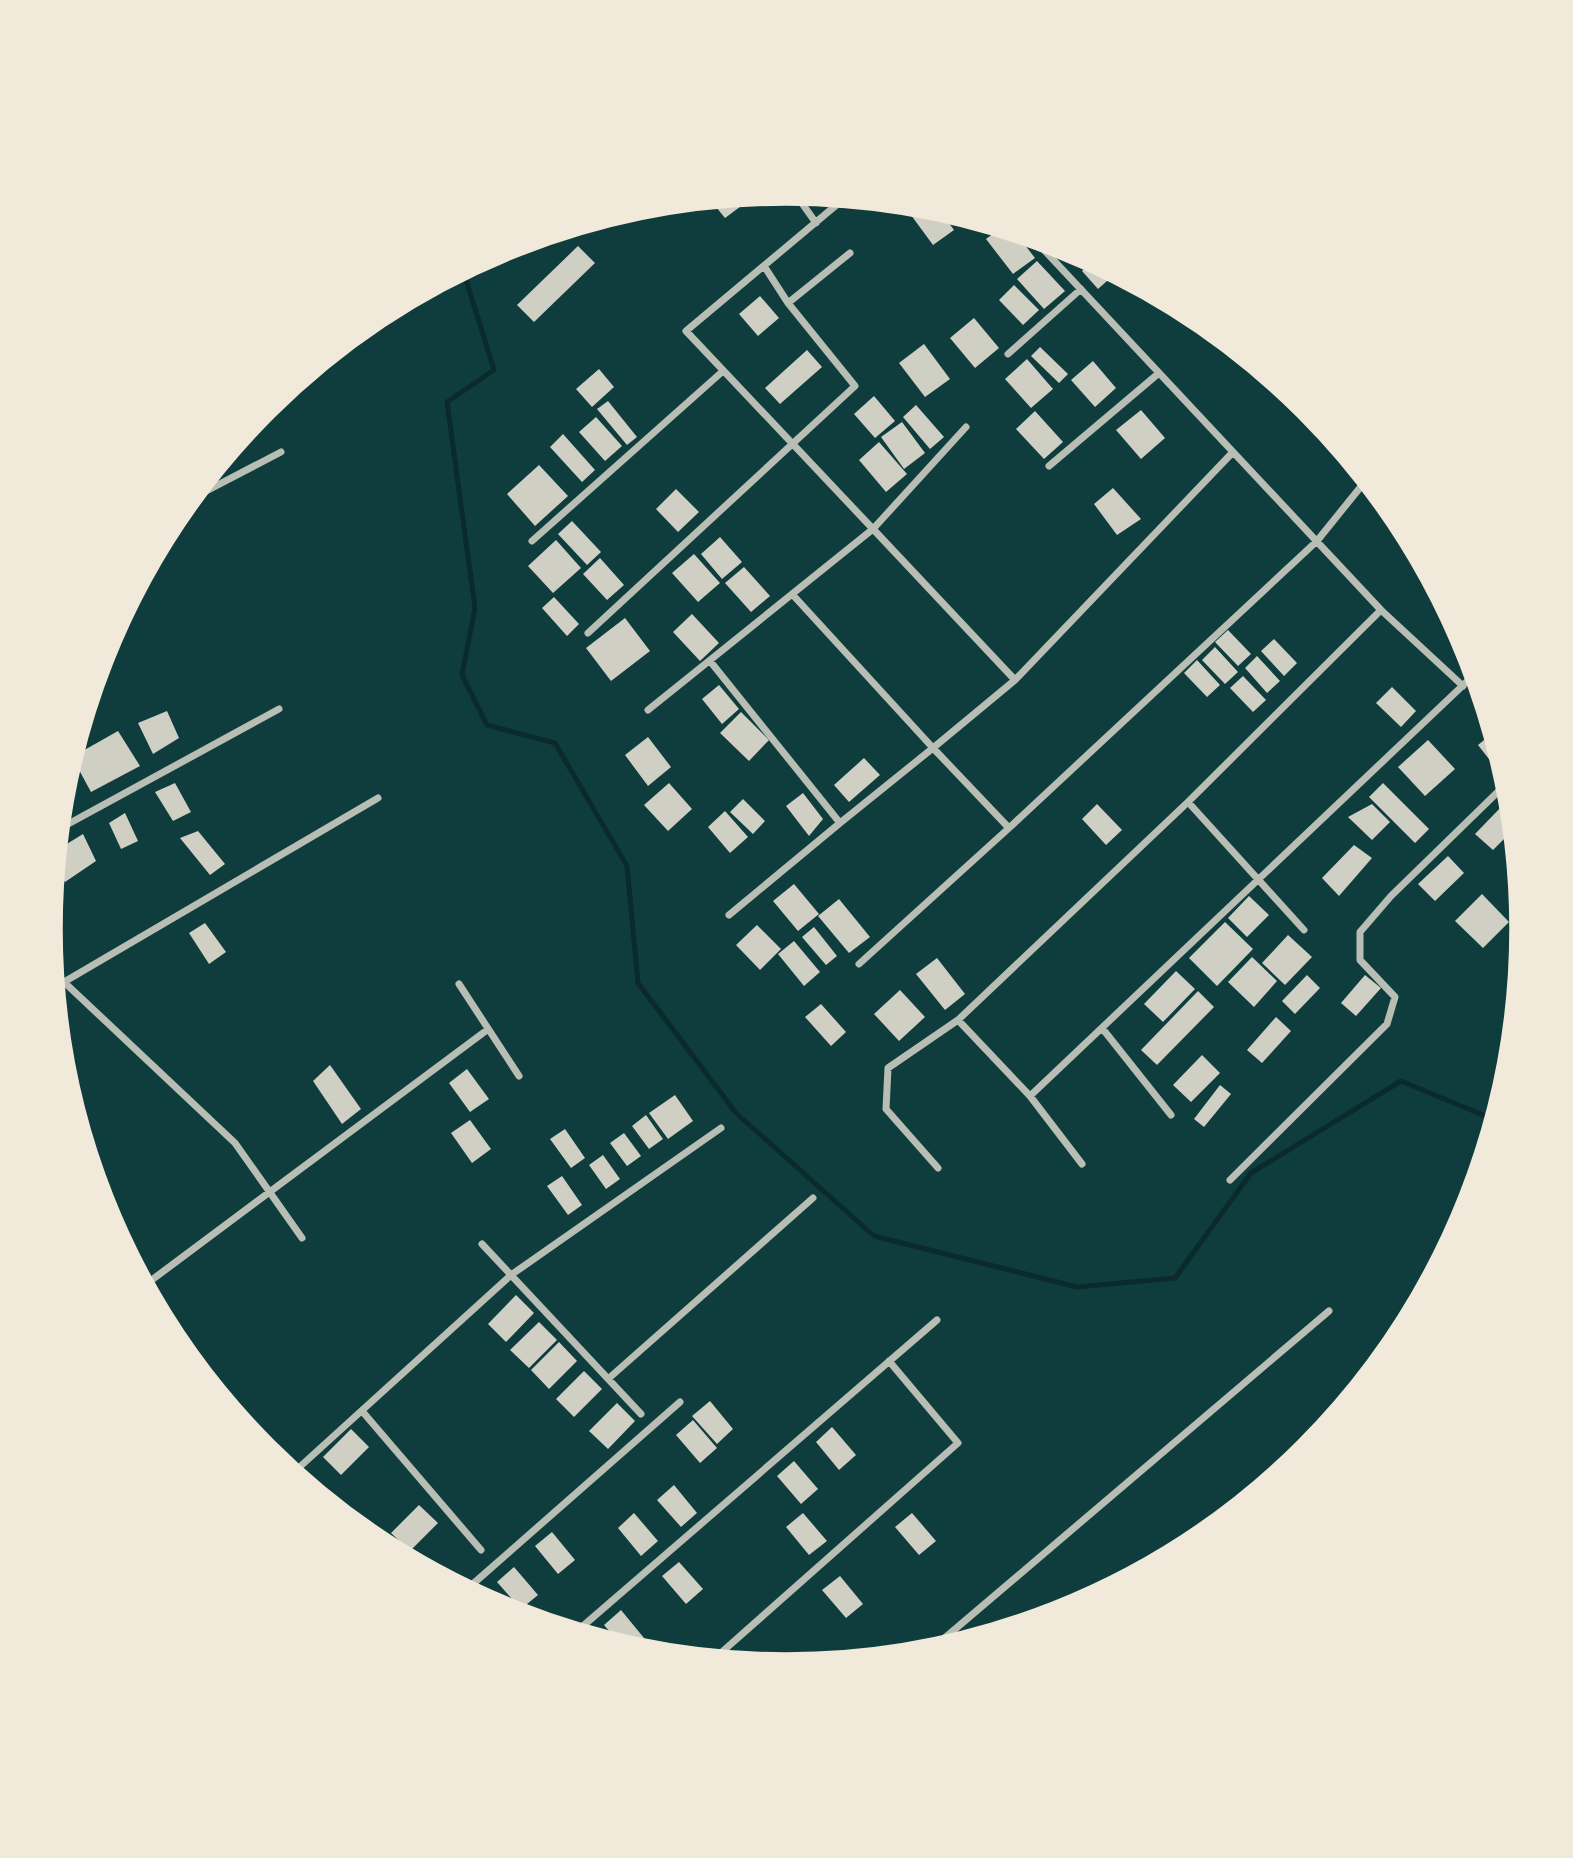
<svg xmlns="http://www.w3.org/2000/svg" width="1573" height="1858" font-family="Cabin,sans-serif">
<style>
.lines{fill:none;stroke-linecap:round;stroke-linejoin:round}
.stream{stroke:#0a2a2b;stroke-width:5}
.building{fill:#cfcfc3}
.minor{stroke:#b8beb3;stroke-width:7}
.rim{fill:none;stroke:#f1e9da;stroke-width:3.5}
</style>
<rect width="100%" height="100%" fill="#0f3d3e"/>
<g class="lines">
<path class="stream" d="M463,270L494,370L447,402L475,608L462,675L487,725L555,743L627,866L638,983L736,1113L874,1236L1077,1287L1175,1278L1251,1173L1401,1081L1495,1120"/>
</g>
<path class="building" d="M756,195L725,218L712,202L716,198Z
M917,204L938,208L954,230L933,245L908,211Z
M1002,227L1014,231L1035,258L1013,274L986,239Z
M578,246L595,263L534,322L517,305Z
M1037,261L1065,291L1044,309L1017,279Z
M1093,261L1116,273L1098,289L1082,271Z
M1014,285L1039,310L1023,325L999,300Z
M760,296L779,318L758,336L739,314Z
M974,318L999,348L975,368L950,338Z
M924,344L950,379L925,397L899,363Z
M1040,347L1068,374L1059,383L1031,356Z
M807,350L822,367L780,404L765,388Z
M1027,359L1053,389L1031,408L1005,379Z
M1093,361L1116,388L1095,407L1071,380Z
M599,369L614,387L592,407L576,389Z
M874,396L895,421L875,438L854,414Z
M608,401L637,437L627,445L597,409Z
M916,405L944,437L930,449L903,417Z
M1141,410L1165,438L1141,459L1116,430Z
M1035,411L1063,442L1044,459L1016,429Z
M596,417L622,446L605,461L579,432Z
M902,422L925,453L904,469L881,437Z
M563,434L595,470L582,482L550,447Z
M879,442L907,474L886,492L859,460Z
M539,465L568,496L535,526L507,494Z
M1113,488L1141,519L1117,535L1094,504Z
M676,489L699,512L678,532L656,509Z
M572,521L601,552L587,565L558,534Z
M720,537L742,562L722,579L701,554Z
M556,540L581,568L553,593L528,566Z
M694,554L720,583L698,602L672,573Z
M600,558L624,585L607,600L583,574Z
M744,567L770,596L751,612L725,583Z
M554,597L579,624L567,636L542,608Z
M692,614L719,643L700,661L673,632Z
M625,618L650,651L611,681L586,648Z
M1228,630L1251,654L1238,666L1215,642Z
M1274,639L1297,663L1284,676L1261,651Z
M1215,647L1238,672L1225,684L1202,660Z
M1257,656L1280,681L1267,693L1245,668Z
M1197,660L1220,685L1207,697L1184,673Z
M1243,676L1266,700L1253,712L1230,688Z
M719,685L739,709L722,724L702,699Z
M1392,687L1416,711L1401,727L1376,703Z
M167,711L179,738L153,754L138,723Z
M741,712L769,740L749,761L720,733Z
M118,731L140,766L91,792L72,757Z
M1494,732L1504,768L1499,772L1478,745Z
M648,737L671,767L648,786L625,755Z
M1428,740L1455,769L1425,796L1398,767Z
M864,758L880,775L849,802L834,785Z
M175,783L191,812L173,821L155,792Z
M669,783L692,809L668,831L644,805Z
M1383,783L1429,829L1415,843L1369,797Z
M803,793L823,819L809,836L786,806Z
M743,799L765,821L753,834L730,812Z
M1097,804L1122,830L1106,845L1082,819Z
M1372,804L1390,822L1372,840L1348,817Z
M1503,805L1513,815L1514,829L1493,850L1475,834Z
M725,811L748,837L730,853L708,827Z
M125,813L138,841L121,849L109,823Z
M198,831L225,864L210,875L180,838Z
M83,834L96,861L65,882L55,869L57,850Z
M1354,845L1372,858L1339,896L1322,878Z
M1448,856L1464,873L1435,901L1418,884Z
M794,884L819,914L798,931L773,901Z
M1482,894L1509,922L1483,948L1455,921Z
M1249,896L1269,915L1247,937L1228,918Z
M839,899L870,937L849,953L818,916Z
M1225,922L1253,949L1217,986L1189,958Z
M205,923L226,952L209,964L189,933Z
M757,925L781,949L760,970L736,945Z
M814,927L837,956L826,965L802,937Z
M1288,935L1312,957L1285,985L1262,963Z
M794,941L820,972L804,986L778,954Z
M1252,957L1277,981L1254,1007L1228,982Z
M937,958L965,994L945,1010L916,974Z
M1176,971L1195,989L1163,1022L1144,1004Z
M1307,975L1320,988L1295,1014L1282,1001Z
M1365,975L1381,988L1356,1016L1341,1003Z
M900,990L925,1017L899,1041L874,1014Z
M1198,991L1214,1007L1157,1065L1141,1050Z
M821,1004L846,1032L831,1046L805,1017Z
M1276,1017L1291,1031L1262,1063L1247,1050Z
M1202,1055L1220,1073L1191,1102L1173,1085Z
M330,1065L361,1109L342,1124L313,1081Z
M467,1069L489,1099L470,1112L449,1083Z
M1220,1085L1231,1094L1204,1127L1194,1119Z
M675,1095L693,1121L668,1139L649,1113Z
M646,1115L663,1139L649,1149L632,1126Z
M470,1120L491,1149L472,1163L451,1133Z
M565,1129L585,1158L571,1168L550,1139Z
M624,1133L641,1156L627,1166L610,1143Z
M603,1155L620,1179L606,1189L589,1165Z
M562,1176L582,1205L568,1215L547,1186Z
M516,1295L534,1313L506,1342L488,1324Z
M539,1322L557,1340L529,1368L510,1350Z
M559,1342L577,1361L549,1389L531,1370Z
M584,1371L602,1389L574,1417L556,1399Z
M710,1401L733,1429L717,1444L692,1416Z
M617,1403L635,1421L608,1449L589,1431Z
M693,1420L717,1448L700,1463L676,1435Z
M832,1427L856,1455L839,1470L816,1442Z
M351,1429L369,1447L341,1475L323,1457Z
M794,1461L818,1489L801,1504L777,1476Z
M674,1485L697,1513L681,1527L657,1500Z
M419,1505L438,1523L410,1551L391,1533Z
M350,1510L368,1528L364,1532L344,1516Z
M634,1513L658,1541L641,1556L618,1528Z
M803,1513L827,1541L809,1555L786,1527Z
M912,1513L936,1541L919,1555L895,1527Z
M552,1532L575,1560L558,1574L535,1546Z
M679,1562L703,1589L686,1604L662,1576Z
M514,1567L538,1595L521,1609L497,1582Z
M840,1576L863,1604L846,1618L822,1590Z
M621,1610L644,1638L631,1649L622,1646L604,1625Z"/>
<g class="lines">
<path class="minor" d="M794,192L816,223
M1031,236L1381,610L1463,686
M788,303L850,253
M1008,354L1081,289
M966,427L873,529L1015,680
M1049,466L1159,373
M189,500L281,452
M532,541L723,371
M792,594L933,748L1015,680L1233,452
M588,633L855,386L788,303L764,266
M710,661L840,823L933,748L1009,828L1317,541L1367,479
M648,710L873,529L686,331L846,197
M1188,802L1304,930
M59,829L279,709
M729,915L840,823
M859,964L1009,828
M54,981L64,982L378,798
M64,982L235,1143L302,1238
M459,984L519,1076
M958,1020L1030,1096L1082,1164
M1102,1028L1171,1115
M1030,1096L1476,673
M938,1168L886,1109L888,1068L958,1020L1188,802L1381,610
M1230,1180L1387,1024L1395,997L1360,960V932L1391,896L1509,781
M482,1244L641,1414
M145,1285L487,1030
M608,1379L813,1198
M362,1411L481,1550
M293,1473L511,1275L721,1128
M466,1590L680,1402
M576,1632L937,1320
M927,1653L1329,1311
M714,1659L958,1443L889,1361"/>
</g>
<path d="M0 0H1573V1858H0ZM61 929a725 725 0 1 1 1450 0a725 725 0 1 1-1450 0Z" fill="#f1e9da" fill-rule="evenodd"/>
<path class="rim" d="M61 929a725 725 0 1 1 1450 0a725 725 0 1 1-1450 0Z"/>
</svg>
